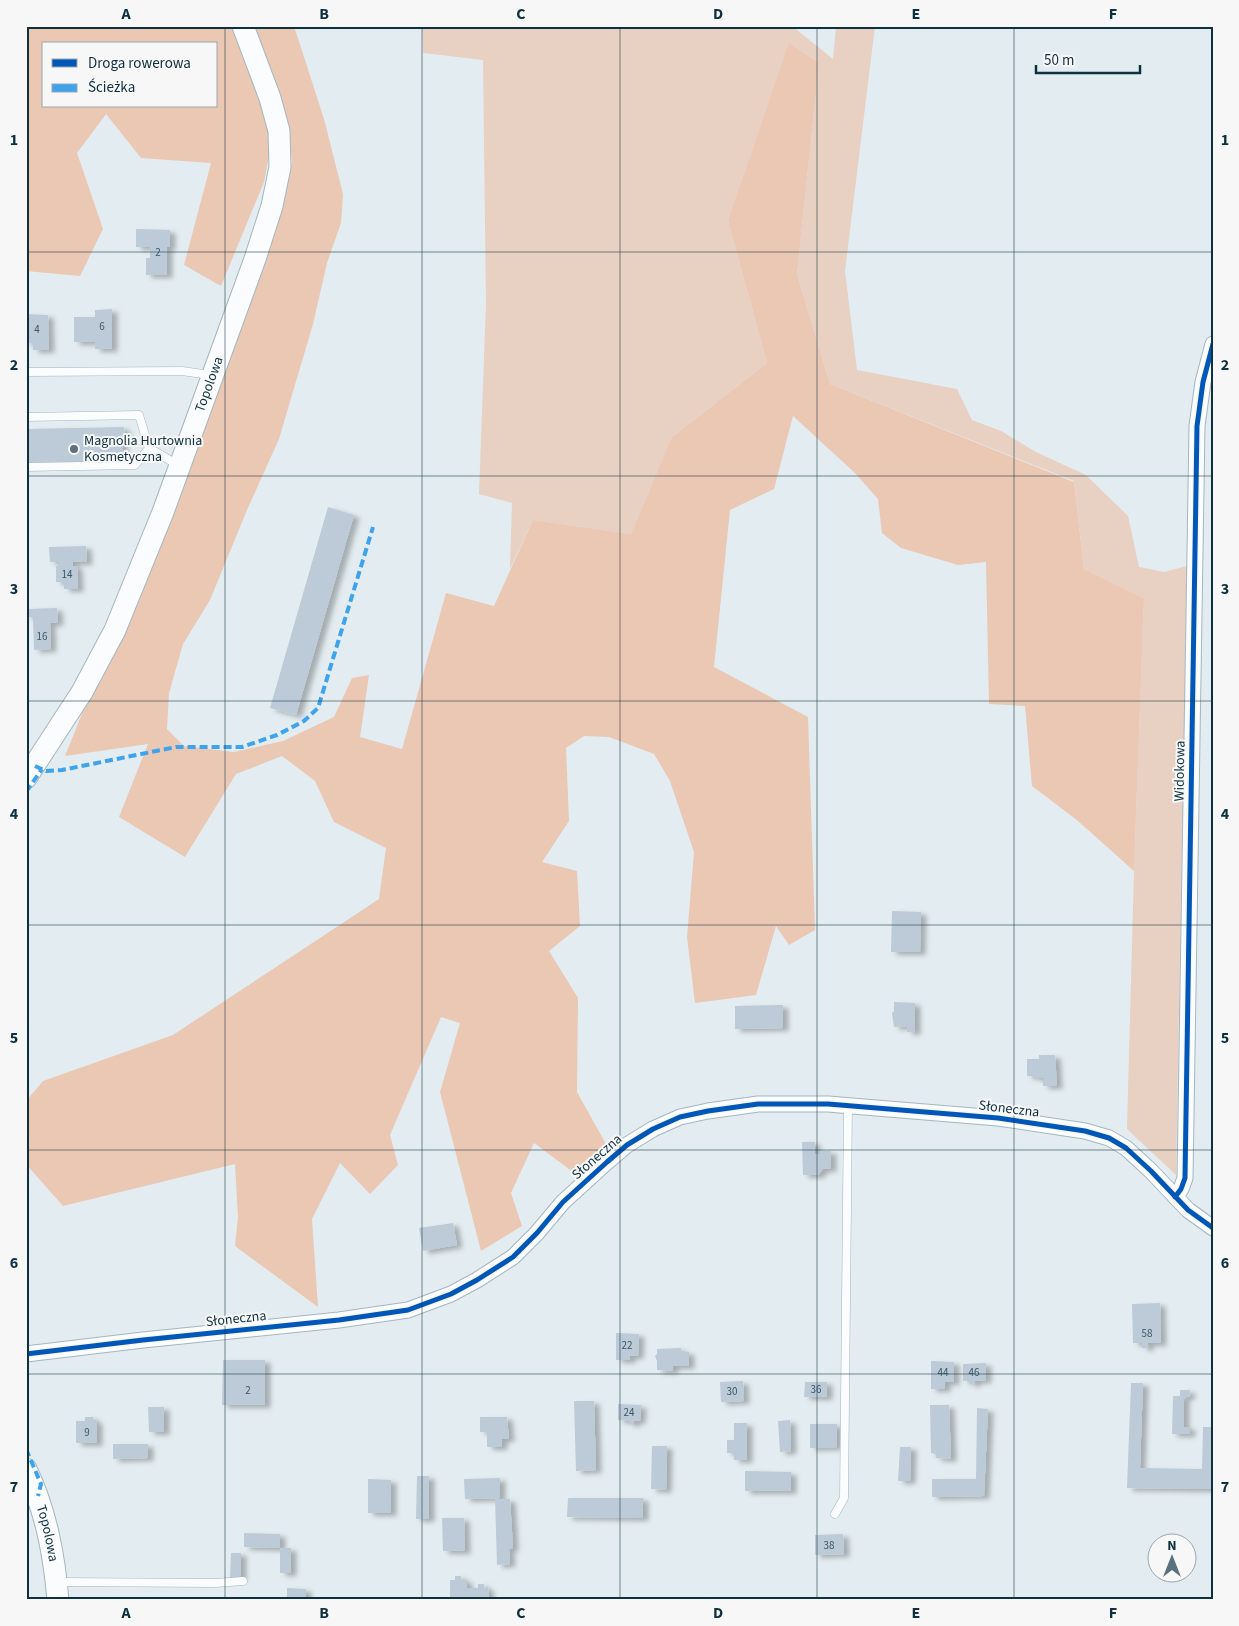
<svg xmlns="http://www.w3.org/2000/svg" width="1239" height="1626" font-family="'Source Sans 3',sans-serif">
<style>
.green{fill:#e8d0c3}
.forest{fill:#eac8b4;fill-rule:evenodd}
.building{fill:#bccbd7;filter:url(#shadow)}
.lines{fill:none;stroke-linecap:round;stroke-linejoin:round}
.lane-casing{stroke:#a3b7c0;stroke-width:9}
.street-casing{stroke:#a3b7c0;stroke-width:17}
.secondary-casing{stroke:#a3b7c0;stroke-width:23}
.lane{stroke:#fbfcfd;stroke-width:8}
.street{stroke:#fbfcfd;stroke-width:15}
.secondary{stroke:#fbfcfd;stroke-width:21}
.quiet{stroke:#3da3ec;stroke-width:4;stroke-dasharray:8 4;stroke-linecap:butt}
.cycleway-casing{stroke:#f7f7f7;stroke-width:8}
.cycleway{stroke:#0057b8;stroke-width:5}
.grid{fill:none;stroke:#0e3140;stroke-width:1;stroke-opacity:0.55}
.poi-dot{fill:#59727e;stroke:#f7f7f7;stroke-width:2}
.labels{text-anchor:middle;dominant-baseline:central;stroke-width:4;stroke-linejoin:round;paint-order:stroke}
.number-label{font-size:11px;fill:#3a5866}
.street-label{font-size:14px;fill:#0e3140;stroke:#f7f7f7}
.poi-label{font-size:14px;fill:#0e3140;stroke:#f7f7f7;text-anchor:start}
.neatline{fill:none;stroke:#0e3140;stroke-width:2}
.grid-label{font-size:16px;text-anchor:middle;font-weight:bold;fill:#0e3140}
</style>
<defs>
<filter id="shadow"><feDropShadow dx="5.5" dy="3" stdDeviation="2.5" flood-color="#0004"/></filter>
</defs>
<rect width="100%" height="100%" fill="#e3ecf0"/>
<path class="green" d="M422,26H797V30L833,59L836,26H875L845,271L857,370L957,389L972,420L1001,431L1036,452L1086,475L1128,516L1139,567L1164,572L1187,566L1176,1175L1127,1129L1134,871L1144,598L1084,569L1074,481L830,384L797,274L819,64L728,221L767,363L671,438L631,534L533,520L510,569L512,503L479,494L486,304L483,60L423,53Z"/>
<path class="forest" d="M26,26H235L273,136L264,182L221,286L184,265L211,163L141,158L106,114L77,153L103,229L80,276L26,271ZM44,44H216V106H44Z
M252,26H294L324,119L343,194L341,223L327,263L313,324L279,439L247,510L210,600L183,644L169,693L167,729L184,746L234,752L283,741L334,717L352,678L369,675L360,737L402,749L446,593L494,606L533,520L631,534L671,438L767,363L728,221L789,43L819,64L797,274L830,384L1074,482L1084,569L1144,598L1134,871L1078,821L1032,786L1025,706L989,704L986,562L958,565L901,548L882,533L878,499L855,473L793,416L774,489L730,510L714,667L808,717L815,930L789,945L776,926L756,995L695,1003L687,937L694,852L670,781L654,754L609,737L584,736L566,748L569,821L542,862L577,871L580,926L549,951L578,998L577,1092L606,1144L573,1172L534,1143L511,1193L522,1226L481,1251L440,1092L460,1023L441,1017L390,1135L398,1165L370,1194L340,1163L312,1219L318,1307L235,1246L238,1217L235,1164L63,1206L26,1164V1101L43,1081L173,1035L379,899L386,848L334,822L315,781L282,756L236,774L185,857L119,817L148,744L65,756L264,261L282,202L292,162L289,127Z"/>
<path class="building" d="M136,229L170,230V247H167V275H146V258H150V247H136Z
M112,309V349H95V342H74V317H95V310Z
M26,314L48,315L49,350H33V343H26Z
M124,427L125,436H122L123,462L26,464V429Z
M328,507L354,515L296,715L270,708Z
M86,546L87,562H73V566H77L78,589H64V582H56V566H59V562H50L49,547Z
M57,608L58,623H50L51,649L34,650L33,617H27L26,609Z
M892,911L921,912L920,952H891Z
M894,1002L915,1003V1032H907V1026L894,1027L892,1013L894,1011Z
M783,1005V1028L735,1029V1006Z
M1039,1055H1055L1057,1086H1043V1078H1035V1076H1027V1059H1039Z
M802,1142H815V1154H820V1151H831V1169H823L818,1175H803Z
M453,1223L457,1245L423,1251L419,1228Z
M1160,1303L1161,1343H1148V1348H1142V1343H1133L1132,1304Z
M616,1333L639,1334L638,1356H630V1360H616Z
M681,1348V1352H689V1366H673V1371L657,1370V1361L655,1356L657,1354V1349Z
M223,1360H265V1405H222Z
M931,1361L954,1362V1382H945V1389H931Z
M986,1363V1380L975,1381V1384H970V1381H963V1364Z
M743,1381L744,1401L721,1402L720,1382Z
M805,1382H827V1397H804Z
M1131,1383H1143L1140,1468L1202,1469L1203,1427H1213V1489L1127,1488Z
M1180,1390H1190L1189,1397H1184V1427H1190V1434H1172L1173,1396H1180Z
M574,1401H594L596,1470L576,1471Z
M618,1404L641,1405L640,1421H634V1424H629V1421L618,1420Z
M930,1405H949L951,1459L936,1458V1454L931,1453Z
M148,1407H164V1432H149Z
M977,1408L988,1409L984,1496L932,1497V1479H976Z
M85,1417H93L94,1421H97V1443H76V1421H85Z
M480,1417H507L509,1439H502V1447H487V1432H480Z
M790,1420L791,1451L780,1452L778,1421Z
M734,1423H747V1460H734V1453H727V1440H734Z
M810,1424H837V1447L810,1448Z
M113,1444H148V1458L113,1459Z
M652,1446H667L666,1490L651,1489Z
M900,1447H911L910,1481H898Z
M745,1471L791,1472V1491H745Z
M417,1476H429V1519H416Z
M500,1478V1498L465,1499L464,1479Z
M368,1479L391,1480V1513H368Z
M568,1498H643V1518L567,1517Z
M495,1499H510L513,1548L509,1549L510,1564L497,1565Z
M442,1518H464L465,1551H443Z
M244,1533L280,1534V1548H291V1573H280V1548L244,1547Z
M843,1534L844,1554L815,1555V1535Z
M231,1553H241V1578H230Z
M455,1576H461V1580H467V1588H478V1584H484V1588L488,1587L489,1600H450V1580H455Z
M287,1588L306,1589V1600H282V1597H287Z"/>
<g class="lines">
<g class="lane-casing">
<path id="lane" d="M27,372L182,371L210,375
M26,417L139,415L149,448L178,465
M26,467L135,465L149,448
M835,1514L844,1498L848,1105
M58,1582L215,1583L243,1581"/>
</g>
<g class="street-casing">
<path id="street" d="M1175,1197L1181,1189L1185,1178L1197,426L1203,382L1213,344
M26,1354L143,1340L339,1320L408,1310L451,1294L477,1280L513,1257L537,1233L563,1202L607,1162L627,1145L653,1129L680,1117L708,1111L758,1104H828L998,1118L1085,1131L1109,1138L1126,1148L1151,1171L1188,1210L1213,1228"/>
</g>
<g class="secondary-casing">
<g id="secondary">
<path id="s1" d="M26,778L82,692L115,630L163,512L255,259L272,206L280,167L279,131L270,98L243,26"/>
<path id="s2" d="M26,1469C46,1511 54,1554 58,1600"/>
</g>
</g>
<use href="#lane" class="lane"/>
<use href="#street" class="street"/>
<use href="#secondary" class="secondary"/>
<path class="quiet" d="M35,766L46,771L62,770L176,747H242L277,735L304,721L318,708L373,527
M26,792L42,769
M26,1449L41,1484L38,1496"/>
<g class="cycleway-casing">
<path id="cycleway" d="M1175,1197L1181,1189L1185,1178L1197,426L1203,382L1213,344
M26,1354L143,1340L339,1320L408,1310L451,1294L477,1280L513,1257L537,1233L563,1202L607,1162L627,1145L653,1129L680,1117L708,1111L758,1104H828L998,1118L1085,1131L1109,1138L1126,1148L1151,1171L1188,1210L1213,1228"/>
</g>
<use href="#cycleway" class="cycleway"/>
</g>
<path class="grid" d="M225,26V1600M422,26V1600M620,26V1600M817,26V1600M1014,26V1600M26,252H1213M26,476H1213M26,701H1213M26,925H1213M26,1150H1213M26,1374H1213"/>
<circle class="poi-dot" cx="74" cy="449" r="5"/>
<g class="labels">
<g class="number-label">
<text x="158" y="252">2</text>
<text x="102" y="326">6</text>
<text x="37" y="329">4</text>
<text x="67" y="574">14</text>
<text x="42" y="636">16</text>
<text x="1147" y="1333">58</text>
<text x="627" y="1345">22</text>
<text x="943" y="1372">44</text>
<text x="974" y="1372">46</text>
<text x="816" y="1389">36</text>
<text x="248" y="1390">2</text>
<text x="732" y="1391">30</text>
<text x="629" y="1412">24</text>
<text x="87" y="1432">9</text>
<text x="829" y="1545">38</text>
</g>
<g class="street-label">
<text stroke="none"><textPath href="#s1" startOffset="436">Topolowa</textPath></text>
<text transform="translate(1180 771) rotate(-89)">Widokowa</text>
<text transform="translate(1009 1109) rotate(7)">Słoneczna</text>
<text transform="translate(597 1157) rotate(-41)">Słoneczna</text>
<text transform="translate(236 1319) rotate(-6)">Słoneczna</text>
<text stroke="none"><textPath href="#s2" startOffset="68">Topolowa</textPath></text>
</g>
<g class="poi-label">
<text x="84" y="441">Magnolia Hurtownia<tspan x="84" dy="16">Kosmetyczna</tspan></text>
</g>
</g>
<rect width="1239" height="1626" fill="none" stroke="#f7f7f7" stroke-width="55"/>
<rect x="42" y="42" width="175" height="65" fill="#f7f7f7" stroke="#9aa8ae"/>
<rect x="52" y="59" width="25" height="8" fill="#0057b8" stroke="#9aa8ae"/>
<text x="88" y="68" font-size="15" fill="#0e3140">Droga rowerowa</text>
<rect x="52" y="84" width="25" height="8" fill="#3da3ec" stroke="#9aa8ae"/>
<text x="88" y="92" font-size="15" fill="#0e3140">Ścieżka</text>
<g transform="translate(1172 1558)"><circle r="24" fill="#f7f7f7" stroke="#9aa8ae"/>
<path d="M0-4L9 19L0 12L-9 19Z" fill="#59727e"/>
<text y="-8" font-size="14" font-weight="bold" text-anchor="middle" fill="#0e3140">N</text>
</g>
<path d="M1036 65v8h104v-8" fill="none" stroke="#0e3140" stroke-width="2.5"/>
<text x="1044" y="65" font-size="15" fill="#0e3140" stroke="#f7f7f7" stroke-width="4" paint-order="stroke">50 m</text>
<rect x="28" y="28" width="1184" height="1570" class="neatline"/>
<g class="grid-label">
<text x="126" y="19">A</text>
<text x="324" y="19">B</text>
<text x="521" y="19">C</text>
<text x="718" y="19">D</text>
<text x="916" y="19">E</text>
<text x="1113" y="19">F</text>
<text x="14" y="145">1</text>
<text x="1225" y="145">1</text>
<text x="14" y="370">2</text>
<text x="1225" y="370">2</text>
<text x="14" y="594">3</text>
<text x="1225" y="594">3</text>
<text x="14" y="819">4</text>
<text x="1225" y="819">4</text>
<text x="14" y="1043">5</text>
<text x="1225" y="1043">5</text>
<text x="14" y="1268">6</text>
<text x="1225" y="1268">6</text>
<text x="14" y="1492">7</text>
<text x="1225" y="1492">7</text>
<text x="126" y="1618">A</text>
<text x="324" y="1618">B</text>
<text x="521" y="1618">C</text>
<text x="718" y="1618">D</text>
<text x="916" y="1618">E</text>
<text x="1113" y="1618">F</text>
</g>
</svg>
